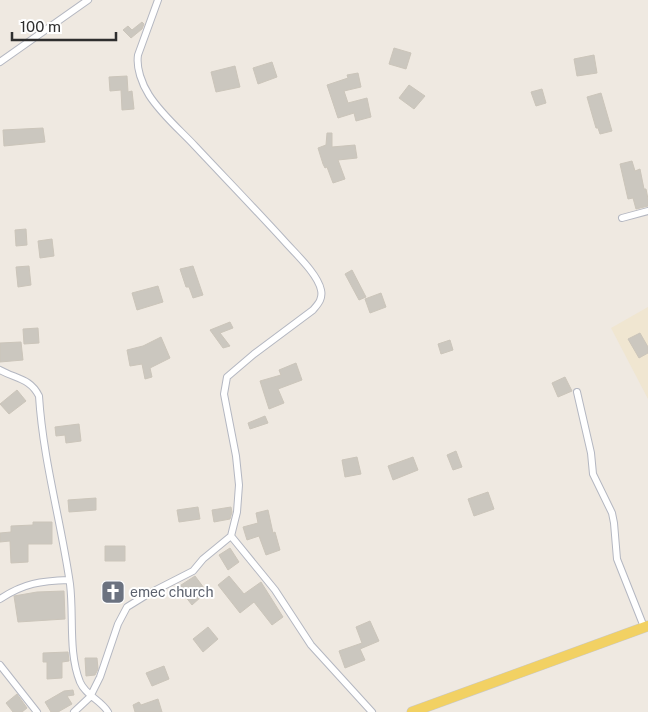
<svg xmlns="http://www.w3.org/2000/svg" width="648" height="712" font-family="'Public Sans',sans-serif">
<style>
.education{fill:#f0e6d1}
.building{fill:#cbc7bf;stroke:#cbc5ba}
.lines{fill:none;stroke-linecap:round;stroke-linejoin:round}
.minor-casing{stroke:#b4b7c1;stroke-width:8}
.primary-casing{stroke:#c9c9c9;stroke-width:11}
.minor{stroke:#fff;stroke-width:6}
.primary{stroke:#f2d163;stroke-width:10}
.labels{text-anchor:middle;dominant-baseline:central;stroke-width:4;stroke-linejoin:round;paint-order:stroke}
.worship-label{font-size:14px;fill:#5b616d;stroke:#fff;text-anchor:start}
</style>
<rect width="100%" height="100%" fill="#efe9e1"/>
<path class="education" d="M648,307V399L611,328Z"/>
<path class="building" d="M142,22L144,24L142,29L131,38L123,30L128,26L132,30Z
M394,48L411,53L406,69L389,64Z
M594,55L597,73L577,76L574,59Z
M272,62L277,77L258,84L253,68Z
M235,66L240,87L216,92L211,72Z
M358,73L361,87L344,91L348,103L367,98L371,117L356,121L354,113L338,118L327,85L348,78L347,75Z
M127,76L128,92L132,91L134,109L122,110L121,90L110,91L109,77Z
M409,85L425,96L414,109L399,98Z
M542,89L546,103L536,106L531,92Z
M601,93L612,131L600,134L598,128H596L587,97Z
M43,128L45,142L4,146L3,130Z
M327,133H332V147L355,145L357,158L338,160L345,179L333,183L327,167L325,168L323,164L318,148L326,145Z
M632,161L635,171L640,169L644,189H646L648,199V206L636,209L633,198L628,199L620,164Z
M26,229L27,245L16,246L15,230Z
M52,239L54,256L40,258L38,241Z
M29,266L31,285L18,287L16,267Z
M193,266L203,295L193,298L189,287H186L180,269Z
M352,270L366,297L359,300L345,274Z
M158,286L163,302L137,310L132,293Z
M381,293L386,307L370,313L365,299Z
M230,322L233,328L220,333L230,346L223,348L210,330Z
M38,328L39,343L24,344L23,329Z
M640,333L648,347V353L639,358L628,339Z
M161,337L170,358L150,368L152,377L145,379L142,364L130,366L127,350L143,346Z
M450,340L453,350L441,354L438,344Z
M21,342L23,360L0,362V343Z
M296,363L302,380L278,389L284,403L269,409L260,381L281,375L279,370Z
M565,377L572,391L558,397L552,383Z
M17,390L26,401L9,414L0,404Z
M265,416L268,423L250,429L248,423Z
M79,424L81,441L66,443L65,435L56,436L55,427Z
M456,451L462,467L453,470L447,455Z
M357,457L361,474L345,477L342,460Z
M413,457L418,470L393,480L388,466Z
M488,492L494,509L474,516L468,499Z
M96,498V510L69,512L68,500Z
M198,507L200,519L179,522L177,510Z
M231,507L232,512L230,519L214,522L212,510Z
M268,510L273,533L275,532L280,550L266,555L259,536L247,540L243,527L258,523L256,513Z
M33,522H52V544H28V562L11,563L10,541L0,542V533L11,532V526L33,525Z
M105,546H125V561H105Z
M230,548L239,562L228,570L219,555Z
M195,576L204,588L199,592L202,596L192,605L178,587Z
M229,576L244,594L261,582L283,617L272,625L254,602L240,613L218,585Z
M111,582L123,592L114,602L103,592Z
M64,591L65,619L18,622L14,596L37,592Z
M370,621L379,641L360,649L365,660L345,668L339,651L362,643L356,627Z
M208,627L218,639L203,652L193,639Z
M68,652L69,661L62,662V678L47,679V662H43V653Z
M85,658H97L98,669L95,675L86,676Z
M164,666L169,679L152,686L146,673Z
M73,690L74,695L67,696L72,704L58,712H51L45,702L64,691Z
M17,694L27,708L22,712H13L6,703Z
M158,699L162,712H135L133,705L139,702L141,705Z"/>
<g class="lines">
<g class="minor-casing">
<path id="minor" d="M0,62L88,0
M622,218L648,211
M0,370C16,379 30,378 39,396C43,460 61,521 70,584C74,616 68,652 80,682C86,696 101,700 108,712
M577,392L591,453L593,474L612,513L614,523L617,559L644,627
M231,536L275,590L311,645L372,712
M0,599C24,583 41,581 69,580
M0,665L37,712
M74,712L90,697L100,677L118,624L127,607L148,594L193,571L203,559L231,536L237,512L239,485L236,456L224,394L227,377L254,354L313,310C318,304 323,299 321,290C318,275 298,256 287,244C257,211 226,179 195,146C180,130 161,114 149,95C142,84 136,68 138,55L158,0"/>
</g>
<g class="primary-casing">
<path id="primary" d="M412,712L648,626"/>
</g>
<use href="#minor" class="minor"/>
<use href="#primary" class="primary"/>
</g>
<defs>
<g id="church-square" transform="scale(1.25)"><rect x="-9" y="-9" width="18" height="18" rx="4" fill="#6b7280" stroke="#fff"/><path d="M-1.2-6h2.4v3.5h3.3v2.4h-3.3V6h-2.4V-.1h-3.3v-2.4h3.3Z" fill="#fff"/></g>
</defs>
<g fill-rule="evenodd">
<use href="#church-square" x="113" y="592"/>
</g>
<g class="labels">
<g class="worship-label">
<text x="130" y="592">emec church</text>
</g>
</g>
<path d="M12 32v8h104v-8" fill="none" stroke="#2e2e2e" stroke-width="2.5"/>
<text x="20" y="32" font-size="15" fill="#2e2e2e" stroke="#ffffff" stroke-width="4" paint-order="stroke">100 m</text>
</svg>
